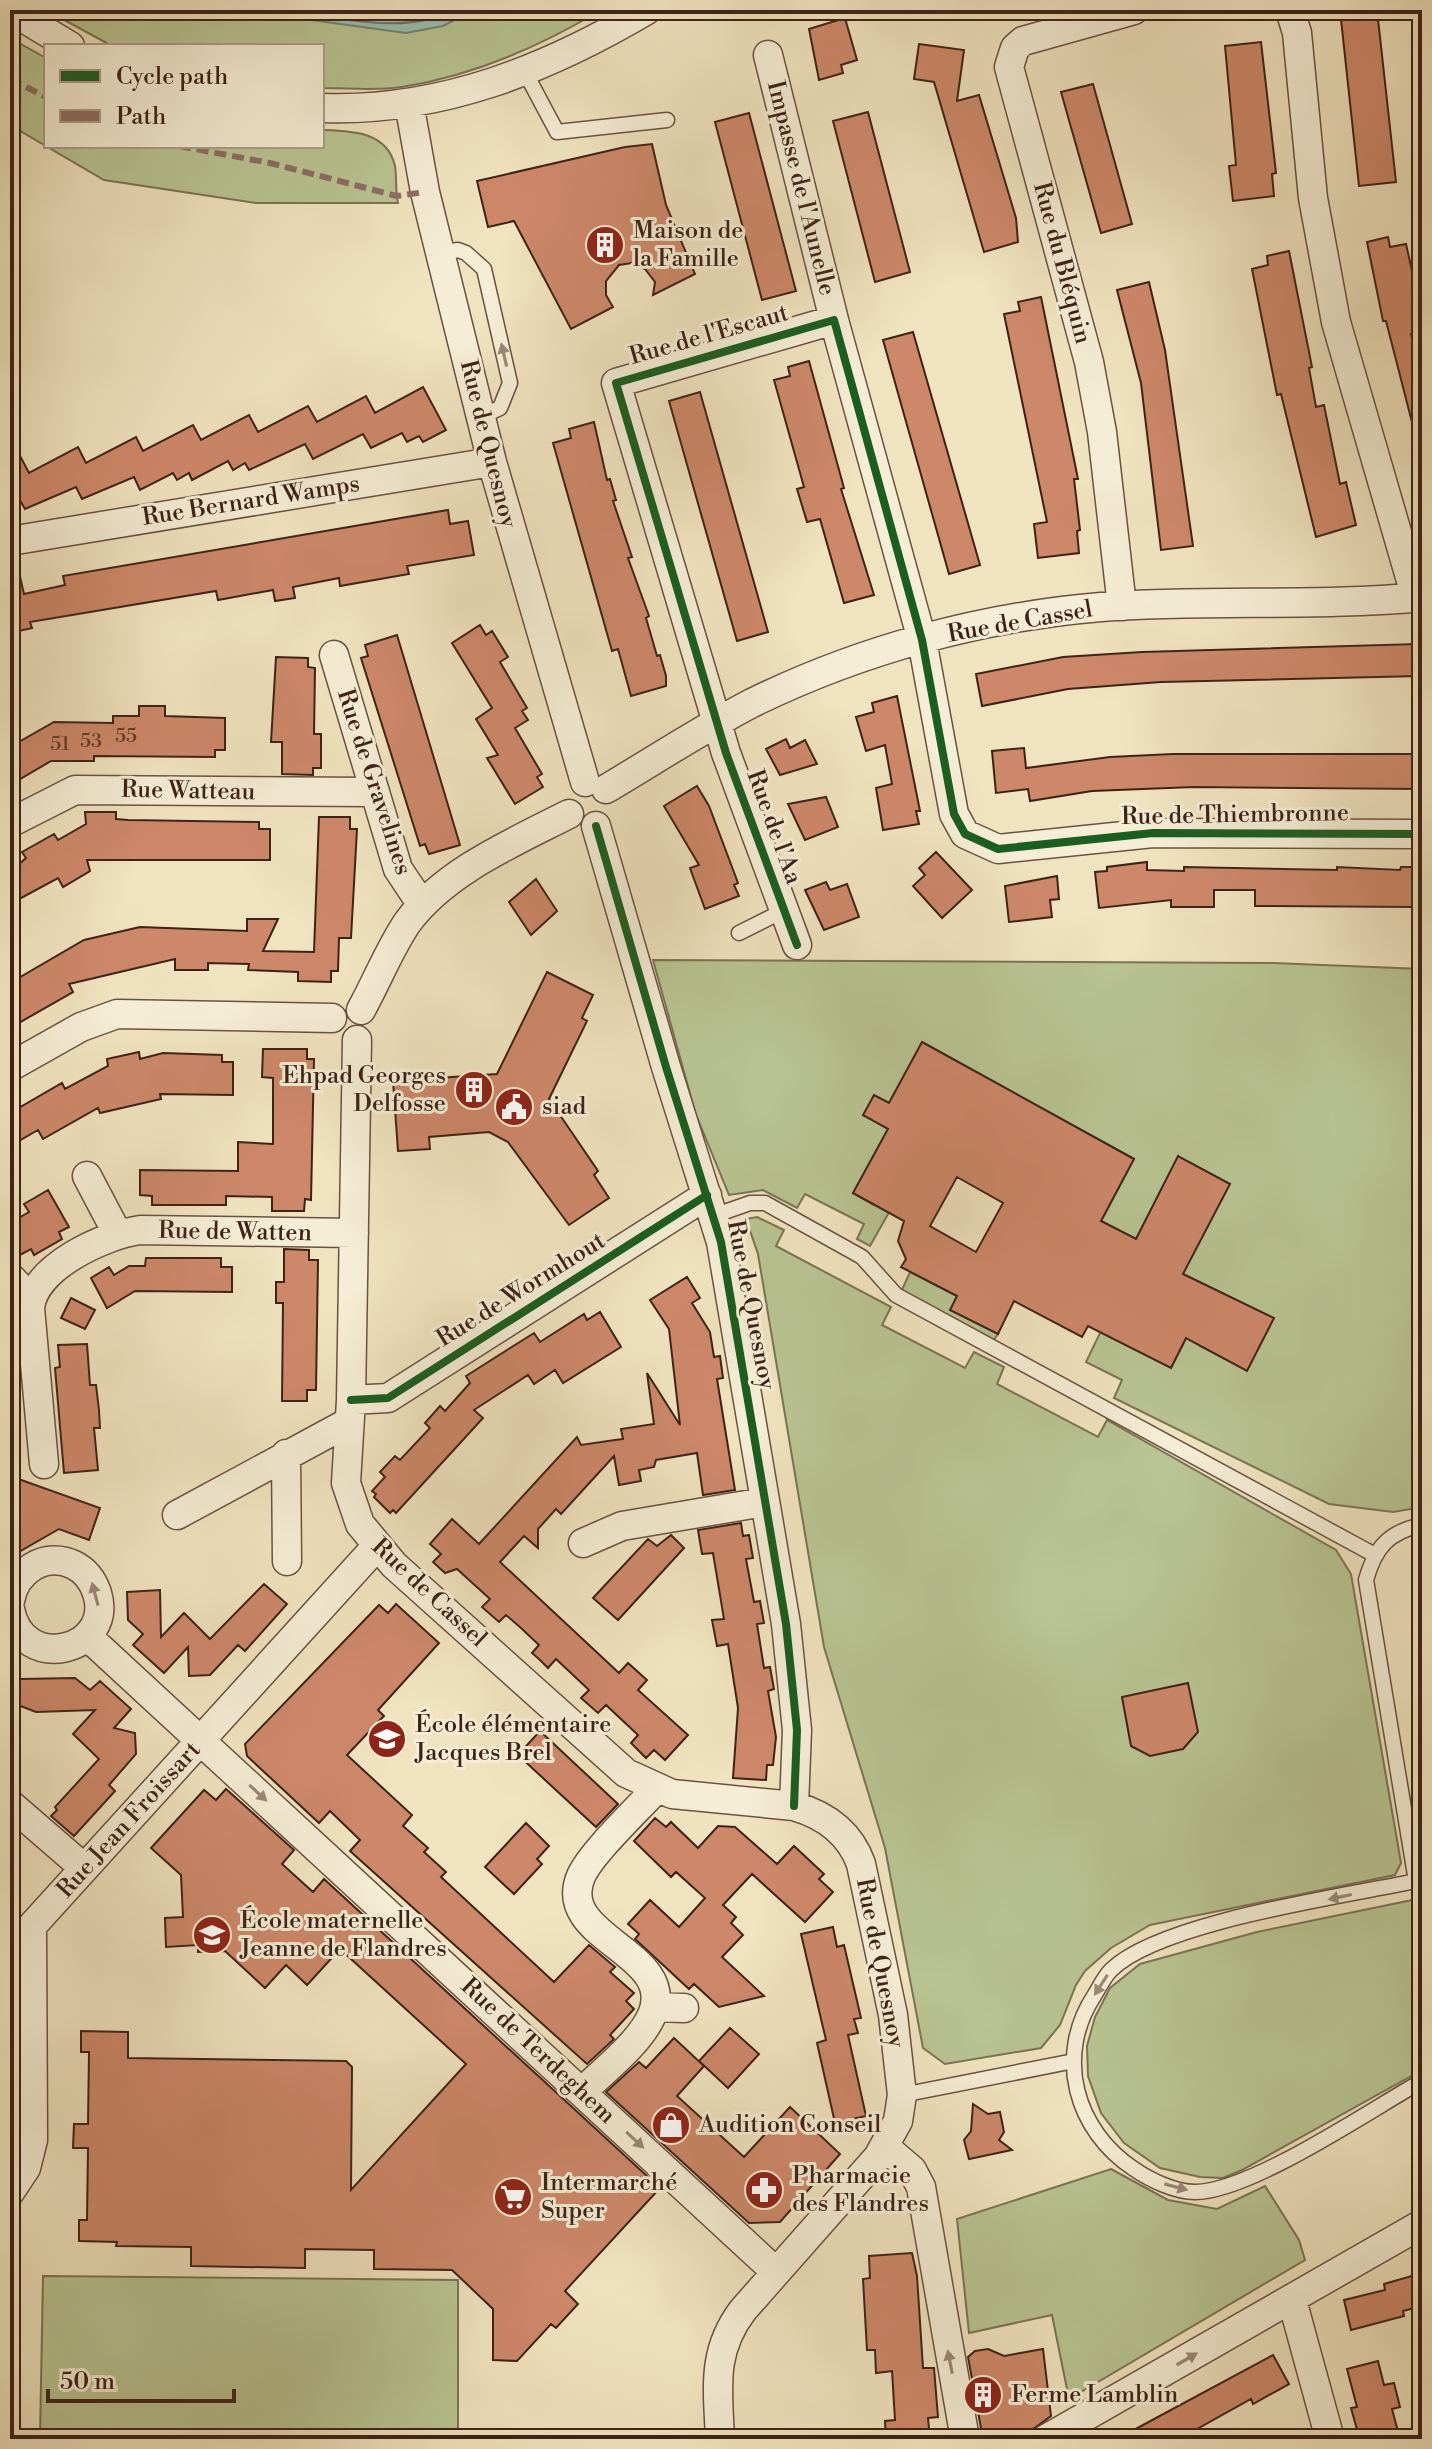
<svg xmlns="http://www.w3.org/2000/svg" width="1432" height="2449" font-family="'Libre Bodoni',serif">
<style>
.green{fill:#b8c492;stroke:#7b7355;stroke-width:2}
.water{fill:#9abeb1;stroke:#758074;stroke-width:2}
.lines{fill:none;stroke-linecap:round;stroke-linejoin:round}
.shore{stroke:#6c7064;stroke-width:2}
.building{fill:#cd8869;stroke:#3e2218;stroke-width:2;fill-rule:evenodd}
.lane-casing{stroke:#6a5242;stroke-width:17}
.street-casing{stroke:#6a5242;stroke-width:31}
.lane{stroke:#f5edd5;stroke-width:14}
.street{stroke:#f5edd5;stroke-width:28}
.quiet{stroke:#8d6e63;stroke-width:6;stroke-dasharray:12 6;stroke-linecap:butt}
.cycleway-casing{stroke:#f5edd5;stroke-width:13}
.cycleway{stroke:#1b5e20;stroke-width:8}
.oneway{fill:#9a8876}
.labels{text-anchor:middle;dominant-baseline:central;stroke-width:6;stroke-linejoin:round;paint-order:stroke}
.number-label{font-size:20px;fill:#623c2c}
.street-label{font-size:24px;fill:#3e2218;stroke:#f5edd5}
.poi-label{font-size:24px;fill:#3e2218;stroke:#f5edd5;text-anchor:start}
</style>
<rect width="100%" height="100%" fill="#f0e3bf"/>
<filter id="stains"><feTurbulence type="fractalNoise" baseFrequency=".0025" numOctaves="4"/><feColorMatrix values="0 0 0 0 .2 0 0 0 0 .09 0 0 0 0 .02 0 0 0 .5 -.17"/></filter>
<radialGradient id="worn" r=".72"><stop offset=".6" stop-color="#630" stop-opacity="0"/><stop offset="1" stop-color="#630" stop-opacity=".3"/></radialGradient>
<path class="green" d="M46,10H601C541,46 471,76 402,87C376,91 348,88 322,88V46H112Z
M10,38L46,58V146H322V130C351,131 387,131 395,166C397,178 395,190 398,203H256L104,180L10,125Z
M653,960L1273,963L1422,969V1507L1393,1512L1329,1504L1114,1398L1122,1380L1086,1362L1101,1331L1171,1368L1190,1331L1200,1346L1247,1370L1273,1318L1183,1274L1178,1157L1136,1239L1101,1221L1134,1159L922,1042L889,1103L874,1095L864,1115L888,1129L853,1193L874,1205L892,1207L870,1246L857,1239L864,1224L805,1194L797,1208L763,1190L729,1195L696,1115Z
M757,1217L784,1230L776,1246L891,1307L882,1325L965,1368L974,1352L1004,1367L997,1384L1098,1437L1107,1420L1336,1550L1351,1574L1401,1863L1395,1875L1150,1925L1111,1948L1085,1971L1076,1985L1060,2025L1041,2048L945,2064L923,2048L885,1848L824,1647L758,1254L746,1219Z
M910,1272L957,1296L951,1310L998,1334L993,1341L901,1292Z
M1422,1898V2070L1242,2170L1223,2178L1200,2177L1160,2168L1124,2143L1101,2113L1088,2076L1087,2046L1095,2017L1110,1988L1140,1964L1257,1932Z
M1111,2169L1168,2200L1217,2209L1265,2186L1299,2240L1305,2260L1069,2399L1052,2315L969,2333L957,2219Z
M43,2276L458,2280V2439H40Z"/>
<path class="water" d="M237,10H474L443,26L406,33Z"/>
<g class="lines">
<path class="shore" d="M280,10C337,17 403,36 456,10"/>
</g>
<path class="building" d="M1340,10H1377L1396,182L1359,186Z
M845,18L857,60L841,65L843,73L819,80L809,29Z
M1261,42L1276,173L1272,174L1274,196L1233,201L1229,166L1236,165L1225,46Z
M919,44L964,50L957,101L979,95L1016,218L1018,242L984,252L934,82L914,79Z
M1093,84L1132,224L1101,233L1061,92Z
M868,112L910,272L875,282L833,121Z
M749,113L796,291L762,300L715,122Z
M652,144L666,205L695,274L653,295L655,282L645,269L632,263L619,265L606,281V295L613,307L571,329L514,221L488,227L477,181L625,147Z
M1388,237L1390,247L1406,244L1422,315V331L1411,334L1422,381V429L1414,430L1386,321H1383L1367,242Z
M1289,251L1312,367L1309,368L1316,407L1324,405L1340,484L1346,482L1356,525L1316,537L1281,394L1277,395L1252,269L1268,265L1267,256Z
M1149,282L1165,350L1193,546L1161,550L1141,383L1117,290Z
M1041,297L1078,479H1074L1080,530L1077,531L1079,553L1038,558L1034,524L1047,522L1004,314L1020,311L1018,302Z
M913,332L980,565L949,574L883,340Z
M809,361L844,488L841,489L874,595L844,603L820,519L807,522L797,489L804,487L774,380L790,376L788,367Z
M423,387L446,430L423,442L419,436L407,442L402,433L371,448L363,434L313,459L305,444L249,470L245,463L233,470L228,461L192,480L189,473L177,480L173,473L140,490L134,477L82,499L76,487L25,509L18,497L10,501V437L29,473L78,447L86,463L136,437L143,451L193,425L201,440L249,415L258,432L308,406L317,422L366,396L375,413Z
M700,392L768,632L737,641L669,401Z
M594,422L607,480L610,479L616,500L613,501L632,557L628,558L649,616L646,618L657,656L660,655L666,676V686L631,696L618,649L612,651L553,443L571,438L569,429Z
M448,510L450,524L468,521L474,555L407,566L409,574L340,586L339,578L293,587L295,598L275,601L273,590L218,600L216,591L30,622L32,628L10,633V569L18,568L24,594L65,585L63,576Z
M480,625L486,635L492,631L508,657L500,662L527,708L522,711L528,720L515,728L542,774L537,777L543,787L515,804L487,758L498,755L476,719L492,708L452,643Z
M397,635L460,845L429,854L425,844L420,846L361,658L368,656L365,645Z
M1418,644L1420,676L1161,682L1068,689L982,706L976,674L1063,657L1142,652Z
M276,657L308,658V667L315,668L314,734H321V768H313V775L282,774V742H271Z
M897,696L920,811H916L919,824L883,830L876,788L892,784L885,745L866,751L856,717L874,712L872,703Z
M139,706H165V716L225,718V750H215V757L94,756V761H51L10,785V747L54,722L113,723V716H139Z
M786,739L790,748L805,740L817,764L780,775L766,749Z
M1024,748L1026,768L1110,757L1173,754H1422V789L1194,787L1092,791L1030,801L1028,789L996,793L992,751Z
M697,786L709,806L738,883L734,885L739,896L705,909L690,868L699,865L664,806Z
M826,797L838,827L805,840L788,804Z
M85,812H116V819L128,820L259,822V829H270V860H87L90,871L63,887L58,878L10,904V872L26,858L22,852L54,834L58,840L86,824Z
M319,817H350V829H357L351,938H339L338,971H331V982L298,981V972L248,970L249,964L208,963V970H175V959L69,984L73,992L10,1028V983L84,940L140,927L247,931V919H278L263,951L314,952Z
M936,852L972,890L942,918L913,886L925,875L919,868Z
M1147,862V870L1184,871V867L1337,870V867L1400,870L1401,867H1422V889H1414V907L1255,906V890H1214V907H1171V900L1099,908L1095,872L1107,871V867Z
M1057,876L1059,899L1050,900L1052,917L1009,922L1005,886Z
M536,879L557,911L531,935L509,902Z
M826,882L830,890L847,884L859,917L824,930L805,890Z
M547,972L593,995L582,1018L587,1021L549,1099L598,1171L594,1175L609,1198L569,1225L508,1142L489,1132L429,1137L430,1149L398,1151L393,1081L497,1074Z
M922,1042L1134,1159L1101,1221L1136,1239L1178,1156L1230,1184L1183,1274L1274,1318L1247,1371L1186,1338L1171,1368L1088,1326L1082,1337L1014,1301L998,1334L950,1310L957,1296L901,1267L906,1259L898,1241L904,1221L853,1193L888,1129L863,1115L874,1095L889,1103ZM957,1177L1003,1203L976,1252L930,1226Z
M263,1049H307V1059H314L311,1200L305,1199L304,1211H272V1197L226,1196V1205H152V1196L140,1195V1170L238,1171V1142L273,1144V1078L262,1077Z
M139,1052L140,1059L163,1053L222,1055V1062H233V1095L160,1094L161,1099L100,1113L98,1108L43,1139L38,1130L10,1146V1113L62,1083L65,1089L108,1066L107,1059Z
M48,1190L69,1227L59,1232L62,1239L34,1255L31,1249L20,1255L10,1237V1223L29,1212L24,1204Z
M284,1249L309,1250V1260H318L316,1390H307V1401H282L283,1303H276V1282H284Z
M146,1258H221V1267H232V1292L135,1291L107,1308L91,1278L109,1267L114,1275L129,1266H145Z
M687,1277L700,1298L692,1303L710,1332L714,1357L720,1356L723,1378L717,1379L735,1490L703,1495L697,1453L656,1460L654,1467L639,1470L641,1481L619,1485L614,1456L561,1514L556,1509L538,1529V1548L524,1536L500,1562L619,1673L628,1663L647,1680L638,1690L688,1735L665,1760L654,1750L646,1758L631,1743L638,1735L606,1705L598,1713L581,1698L589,1690L556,1659L548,1668L540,1660L532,1653L539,1645L521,1628L506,1615L499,1622L482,1607L490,1599L457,1569L445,1573L433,1562L441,1554L430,1544L452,1519L479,1544L577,1437L581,1445L615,1440L623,1439L621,1429L654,1424L647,1373L680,1425L669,1329L650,1300Z
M71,1298L95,1310L85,1329L61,1318Z
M600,1312L621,1347L563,1383L555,1370L534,1384L528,1375L474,1410L483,1418L396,1513L393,1510L390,1513L374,1497L376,1494L372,1491L385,1477L380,1472L395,1456L400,1460L430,1428L425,1423L440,1406L445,1411L470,1383L466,1376L534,1333L540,1342L584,1314L587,1320Z
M87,1344L90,1385H96L99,1410L100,1428H94L98,1470L64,1473L55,1368L60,1367L58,1345Z
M10,1476L100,1508L89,1540L59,1529L10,1557Z
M741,1523L743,1536L749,1535L753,1558L746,1559L754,1602L760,1601L764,1623L757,1624L764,1668L770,1667L774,1689L768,1691L776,1737L773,1765H767L766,1780L733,1778L738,1708L728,1644L717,1646L712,1620L724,1619L713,1553L702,1554L698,1530Z
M671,1535L684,1548L618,1620L593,1598L648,1539L657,1546Z
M264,1584L287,1604L245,1651L238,1645L210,1675L189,1676L188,1647L164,1673L133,1645L143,1634L128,1620L127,1592L160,1590L161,1637L184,1613L210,1639Z
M396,1604L439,1643L378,1710L384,1716L347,1755L412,1815L403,1826L428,1848L424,1852L446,1872L441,1877L554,1982L589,1945L615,1967L610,1972L634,1993L626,2001L634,2009L610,2035L614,2039L587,2064L350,1851L360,1840L330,1811L319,1823L247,1756L245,1744L379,1605L388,1613Z
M10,1668L21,1679L75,1678L90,1690L100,1681L131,1709L114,1728L135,1733L136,1754L109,1785L115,1791L74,1836L51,1816L57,1810L55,1807L99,1759L73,1734L95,1710L36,1712L10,1702Z
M1188,1683L1198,1732L1183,1749L1150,1756L1131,1746L1122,1697Z
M540,1731L618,1804L596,1827L518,1755Z
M226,1789L294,1850L282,1864L313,1892L324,1879L660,2188L565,2291L578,2304L556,2328L551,2324L517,2361L493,2360V2309L452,2270L374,2269V2250L305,2249V2268L191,2266V2247L116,2246L117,2242L79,2241V2220H87L88,2148H73L74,2124H88L89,2052H81V2031L128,2032V2058L346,2061L352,2067L351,2190L466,2064L340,1949L307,1985L286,1965L265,1988L225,1951L198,1952V1945L166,1947L165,1918L183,1917L181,1875L151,1848L204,1790L216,1800Z
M655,1818L666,1827L671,1822L698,1848L718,1826L735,1827L777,1864L794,1846L824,1874L819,1879L833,1892L805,1922L752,1874L723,1905L736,1917L731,1923L743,1935L722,1957L764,1996L719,2007L694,1984L689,1989L635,1939L639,1934L628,1924L650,1900L679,1927L705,1898L676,1872L671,1877L634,1841Z
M526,1823L549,1846L537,1859L542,1864L514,1894L485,1867Z
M833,1927L837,1947L844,1945L861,2018L854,2019L858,2033L848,2035L866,2116L835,2123L817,2043L826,2040L801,1934Z
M730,2028L759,2054L728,2088L699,2061Z
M674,2038L704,2066L677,2096L744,2157L790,2107L840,2154L780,2222L749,2223L606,2092L639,2062L646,2068Z
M973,2104L988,2114L1000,2112L1004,2132L999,2140L1012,2150L969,2159L964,2140L971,2131Z
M912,2253L917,2276L923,2368H934L938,2417L928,2418L930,2439H886L885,2421L895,2420L892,2371L876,2373L875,2350H867L863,2279L870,2278L869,2256Z
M1422,2273V2306L1403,2311L1404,2316L1351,2330L1344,2300L1385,2290L1384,2284Z
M988,2349L1004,2356L1043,2349L1051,2416L1025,2435L1012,2439H983L968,2357L975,2351Z
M1273,2355L1289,2384L1253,2404L1251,2399L1179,2439H1117Z
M1378,2361L1384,2385L1394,2383L1400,2407L1392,2409L1400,2439H1368L1366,2431L1358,2433L1351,2408L1357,2407L1347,2369Z"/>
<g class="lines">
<g class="lane-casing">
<path id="lane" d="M525,72L557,132L667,120
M440,253L458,250L466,253L484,269L510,383L500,408L480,417
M739,933L783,911
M713,1216L750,1203H765L862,1257L896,1295L1373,1554
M1422,1525C1388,1532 1375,1548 1366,1580L1416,1881L1422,1880
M1416,1881C1344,1896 1159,1922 1111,1970C1104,1977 1099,1988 1094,1996C1055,2056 1075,2130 1134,2169C1150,2180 1175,2192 1195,2192C1250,2192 1370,2110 1422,2081
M902,2095L1074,2061"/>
</g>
<g class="street-casing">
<path id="street" d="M10,10L70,46
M1290,10L1297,33L1313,198L1336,322L1416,598
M768,55L834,320
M409,103L425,192L492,462L585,782
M322,108C441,112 547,69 647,10
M10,541L492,462
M1122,606L1102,432L1089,362L1009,67L1015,48L1023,41L1134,10
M334,655L398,869L422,905
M606,789C655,760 702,729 752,703C860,650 981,617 1101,607C1208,599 1315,607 1422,597
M10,823L75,790L374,792
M596,826L666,1067L721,1242L786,1624L797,1730L794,1806
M797,945L726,753L616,383L834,320L922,640L954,814L965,834L998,849L1153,833L1422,834
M361,1010C377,981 389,950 407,923C444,872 514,842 569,814
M357,1040L351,1400L346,1483L360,1524L394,1565L626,1773L672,1794L794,1806C825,1815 850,1833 861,1864L893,2015L902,2095L898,2121L878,2157L743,2310C711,2352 718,2389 720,2439
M10,1067L81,1027L117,1014L332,1018
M87,1176L117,1233
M10,1277L31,1299
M351,1400L388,1398L707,1195
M286,1454L287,1561
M44,1464L30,1308C34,1267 104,1235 140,1230L354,1233
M177,1515L349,1422
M583,1543L622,1526L764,1502
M10,1601C15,1571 45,1551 74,1565C86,1571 93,1581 97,1593C115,1651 22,1675 10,1609
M87,1636L776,2272
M10,1804L84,1868
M655,2007L684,2008
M582,2092C605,2069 639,2044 652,2015C679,1952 554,1939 581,1876C592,1852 637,1810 656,1789
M885,2147L912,2170L921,2187L965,2439
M10,2192L26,2168L33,2140L32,1926L376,1547
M1292,2300L1330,2439
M1046,2439L1422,2224"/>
</g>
<use href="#lane" class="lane"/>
<use href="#street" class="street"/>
<path class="quiet" d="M10,79L46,97
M179,146L270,163L397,196L425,192"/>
<g class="cycleway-casing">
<path id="cycleway" d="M596,826L666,1067L721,1242L786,1624L797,1730L794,1806
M797,945L726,753L616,383L834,320L922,640L954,814L965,834L998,849L1153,833L1422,834
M351,1400L388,1398L707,1195"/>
</g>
<use href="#cycleway" class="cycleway"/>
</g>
<defs><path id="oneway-solid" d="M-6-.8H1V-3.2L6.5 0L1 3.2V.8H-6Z" transform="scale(2)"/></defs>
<g class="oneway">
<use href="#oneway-solid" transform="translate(504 355) rotate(-103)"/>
<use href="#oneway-solid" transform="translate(95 1594) rotate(-105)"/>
<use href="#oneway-solid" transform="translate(258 1793) rotate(43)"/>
<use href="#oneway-solid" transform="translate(1340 1897) rotate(168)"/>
<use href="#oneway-solid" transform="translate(1101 1985) rotate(123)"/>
<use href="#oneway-solid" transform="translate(635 2140) rotate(43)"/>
<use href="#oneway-solid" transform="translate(1176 2187) rotate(15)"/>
<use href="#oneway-solid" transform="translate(1187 2359) rotate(-30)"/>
<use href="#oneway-solid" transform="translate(950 2362) rotate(-101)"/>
</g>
<defs>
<g id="building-disc" transform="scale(2)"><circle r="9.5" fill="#8f2418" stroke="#f5edd5"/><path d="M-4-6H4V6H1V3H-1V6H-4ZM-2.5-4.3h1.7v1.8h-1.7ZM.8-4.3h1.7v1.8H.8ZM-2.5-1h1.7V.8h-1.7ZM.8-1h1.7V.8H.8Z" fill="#fff"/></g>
<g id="civic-disc" transform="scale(2)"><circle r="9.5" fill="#8f2418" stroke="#f5edd5"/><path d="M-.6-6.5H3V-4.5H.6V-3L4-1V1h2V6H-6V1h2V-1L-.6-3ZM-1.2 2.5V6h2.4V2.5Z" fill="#fff"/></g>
<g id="school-disc" transform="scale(2)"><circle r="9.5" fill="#8f2418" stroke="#f5edd5"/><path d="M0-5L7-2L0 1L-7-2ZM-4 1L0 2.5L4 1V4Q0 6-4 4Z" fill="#fff"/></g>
<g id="shop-disc" transform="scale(2)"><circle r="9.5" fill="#8f2418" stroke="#f5edd5"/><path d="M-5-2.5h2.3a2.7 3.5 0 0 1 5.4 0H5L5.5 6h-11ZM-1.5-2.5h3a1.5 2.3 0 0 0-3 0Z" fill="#fff"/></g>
<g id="pharmacy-disc" transform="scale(2)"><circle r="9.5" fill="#8f2418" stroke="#f5edd5"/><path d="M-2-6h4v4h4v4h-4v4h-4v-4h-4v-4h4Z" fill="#fff"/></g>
<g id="supermarket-disc" transform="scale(2)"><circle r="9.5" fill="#8f2418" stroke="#f5edd5"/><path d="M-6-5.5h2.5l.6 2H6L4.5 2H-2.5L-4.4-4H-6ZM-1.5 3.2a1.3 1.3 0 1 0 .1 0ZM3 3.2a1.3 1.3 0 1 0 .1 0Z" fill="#fff"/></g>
</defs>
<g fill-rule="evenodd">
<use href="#building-disc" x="605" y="245"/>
<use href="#building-disc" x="474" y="1090"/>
<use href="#civic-disc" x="514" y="1107"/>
<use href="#school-disc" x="387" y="1739"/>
<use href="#school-disc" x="212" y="1935"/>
<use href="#shop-disc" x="671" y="2125"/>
<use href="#pharmacy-disc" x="764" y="2190"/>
<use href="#supermarket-disc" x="513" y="2197"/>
<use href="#building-disc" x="983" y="2395"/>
</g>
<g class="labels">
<g class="number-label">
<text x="126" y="736">55</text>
<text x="91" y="741">53</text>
<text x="60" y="744">51</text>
</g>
<g class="street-label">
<text transform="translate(801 188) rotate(76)">Impasse de l'Aunelle</text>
<text transform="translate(1062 263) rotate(75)">Rue du Bléquin</text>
<text transform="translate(709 335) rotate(-16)">Rue de l'Escaut</text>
<text transform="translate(488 444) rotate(76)">Rue de Quesnoy</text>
<text transform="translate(251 501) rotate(-9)">Rue Bernard Wamps</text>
<text transform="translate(1020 622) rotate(-10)">Rue de Cassel</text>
<text transform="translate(374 782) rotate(72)">Rue de Gravelines</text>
<text transform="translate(188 791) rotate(1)">Rue Watteau</text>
<text transform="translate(1235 815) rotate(-1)">Rue de Thiembronne</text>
<text transform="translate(774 827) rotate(70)">Rue de l'Aa</text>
<text transform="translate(235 1232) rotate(1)">Rue de Watten</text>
<text transform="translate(521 1290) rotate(-32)">Rue de Wormhout</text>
<text transform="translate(751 1305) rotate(79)">Rue de Quesnoy</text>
<text transform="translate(429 1593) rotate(43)">Rue de Cassel</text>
<text transform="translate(129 1820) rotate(-48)">Rue Jean Froissart</text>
<text transform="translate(880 1963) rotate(79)">Rue de Quesnoy</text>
<text transform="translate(538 2051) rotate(43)">Rue de Terdeghem</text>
</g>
<g class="poi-label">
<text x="633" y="231">Maison de<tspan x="633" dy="28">la Famille</tspan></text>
<text x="446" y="1076" text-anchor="end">Ehpad Georges<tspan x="446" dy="28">Delfosse</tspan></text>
<text x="542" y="1107">siad</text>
<text x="415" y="1725">École élémentaire<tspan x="415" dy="28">Jacques Brel</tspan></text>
<text x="240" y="1921">École maternelle<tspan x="240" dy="28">Jeanne de Flandres</tspan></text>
<text x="699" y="2125">Audition Conseil</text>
<text x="792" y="2176">Pharmacie<tspan x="792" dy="28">des Flandres</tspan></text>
<text x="541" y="2183">Intermarché<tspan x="541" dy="28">Super</tspan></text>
<text x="1011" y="2395">Ferme Lamblin</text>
</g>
</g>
<rect width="1432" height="2449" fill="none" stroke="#f0e3bf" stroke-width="40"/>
<rect x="12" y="12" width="1408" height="2425" fill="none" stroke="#3e2218" stroke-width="4"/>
<rect x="20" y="20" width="1392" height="2409" fill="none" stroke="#3e2218" stroke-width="2"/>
<rect x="44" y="44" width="280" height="104" fill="#f5edd5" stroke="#ac9c89" stroke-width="2"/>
<rect x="60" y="70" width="40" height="12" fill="#1b5e20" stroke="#ac9c89" stroke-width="2"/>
<text x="116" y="84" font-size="24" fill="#3e2218">Cycle path</text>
<rect x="60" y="110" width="40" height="12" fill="#8d6e63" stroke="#ac9c89" stroke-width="2"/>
<text x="116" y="124" font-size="24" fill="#3e2218">Path</text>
<path d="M48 2389v12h186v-12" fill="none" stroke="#3e2218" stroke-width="4"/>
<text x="60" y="2389" font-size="24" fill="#3e2218" stroke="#f5edd5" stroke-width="6" paint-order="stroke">50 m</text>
<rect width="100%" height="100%" filter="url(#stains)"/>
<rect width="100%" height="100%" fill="url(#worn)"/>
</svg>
